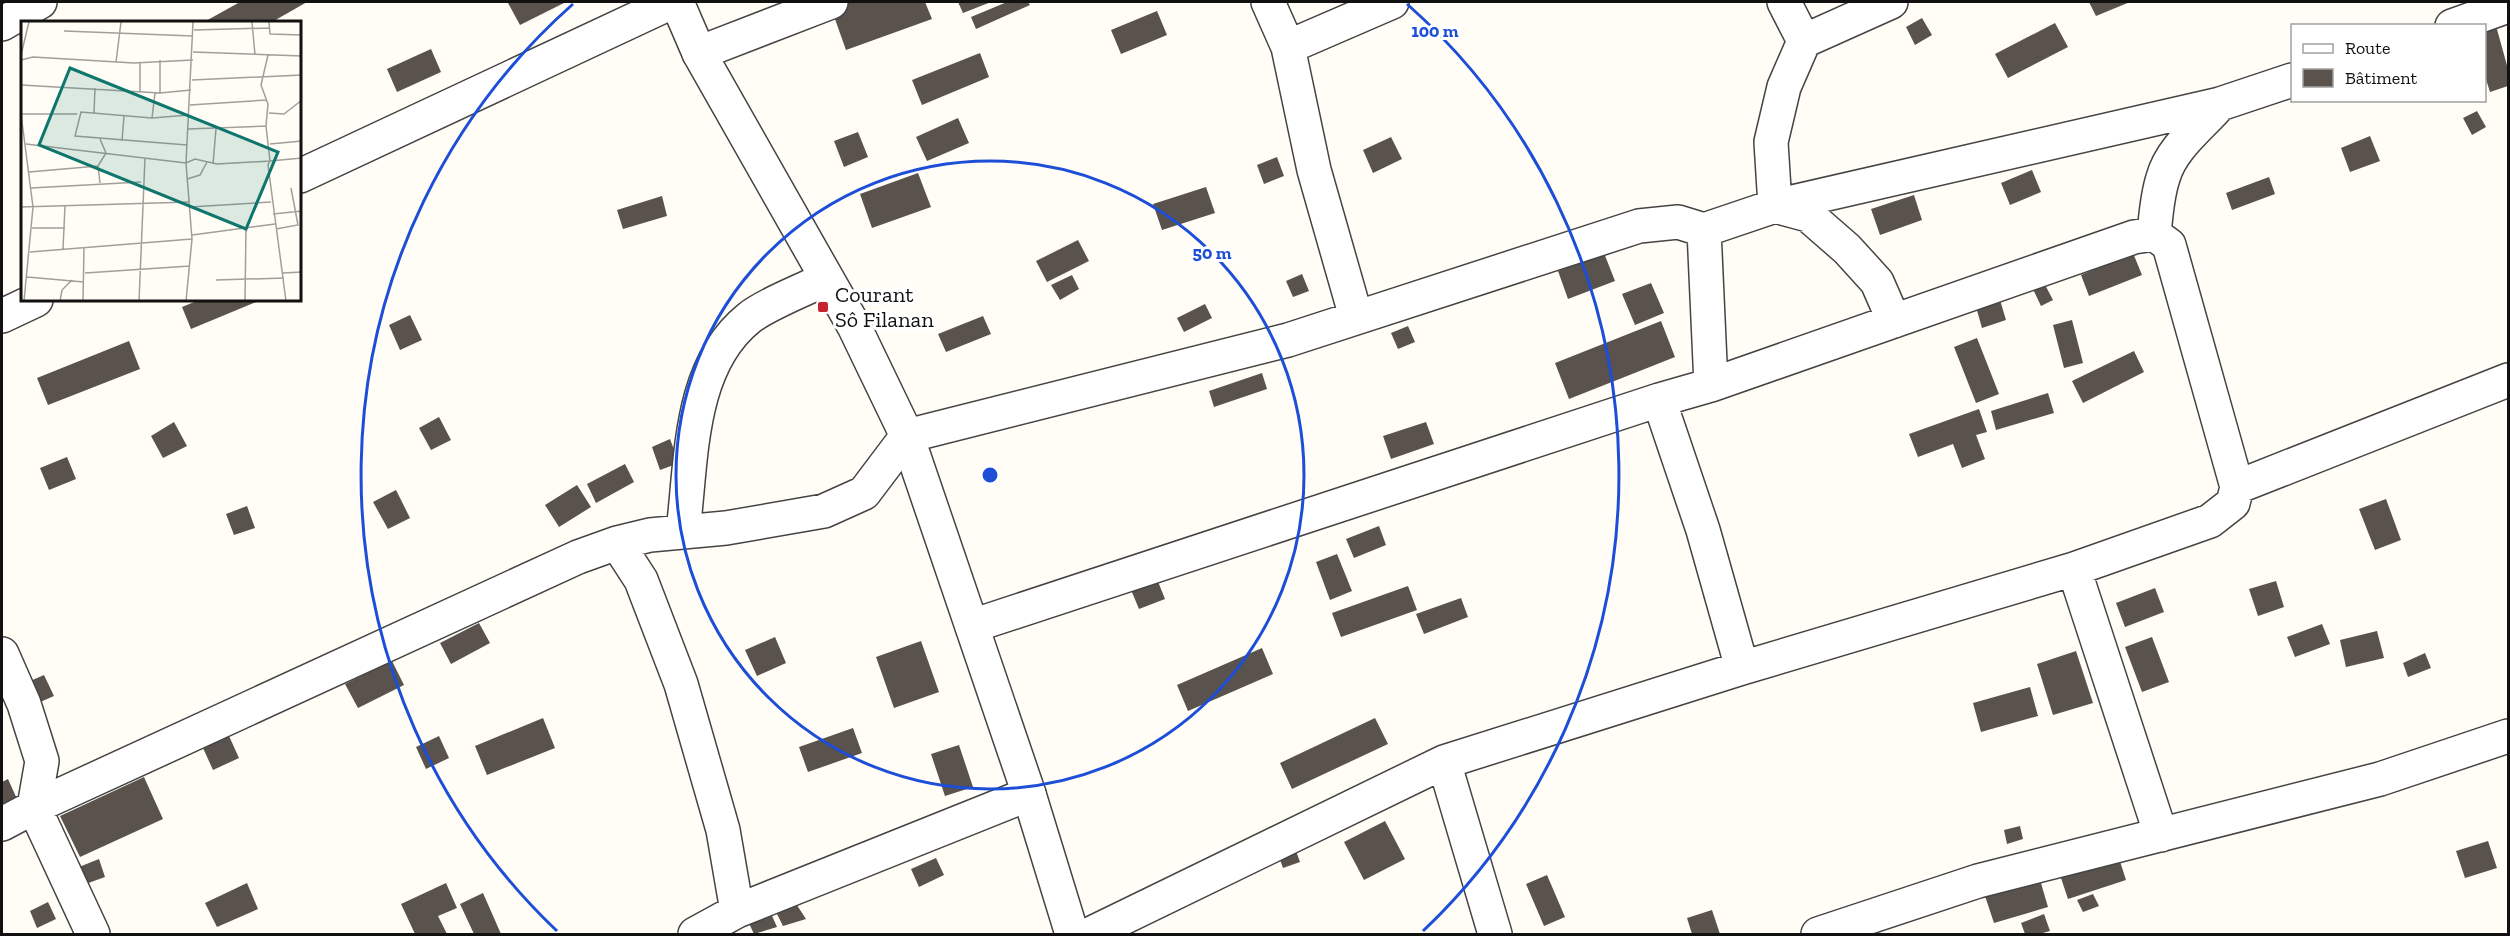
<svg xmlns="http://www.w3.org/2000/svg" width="2510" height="936" font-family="'Zilla Slab',serif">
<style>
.building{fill:#5a524d}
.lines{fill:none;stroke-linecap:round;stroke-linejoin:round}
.minor-casing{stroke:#444;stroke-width:36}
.tertiary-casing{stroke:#444;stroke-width:36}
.minor{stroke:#fff;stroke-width:33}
.tertiary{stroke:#fff;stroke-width:33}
.ring{fill:none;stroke:#1d4ed8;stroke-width:3}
.poi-dot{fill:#c7232c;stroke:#fff;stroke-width:2}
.labels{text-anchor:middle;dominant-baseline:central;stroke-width:6;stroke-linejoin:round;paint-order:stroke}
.poi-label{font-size:22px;fill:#111;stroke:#fff;text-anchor:start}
.inset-road{fill:none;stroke:#a09f9a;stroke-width:1.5}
.view{fill:#0f766e;fill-opacity:0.15;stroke:#0f766e;stroke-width:3}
.inset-edge{fill:none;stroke:#111;stroke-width:3}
.centre{fill:#1d4ed8;stroke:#fff;stroke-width:3}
.ring-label{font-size:18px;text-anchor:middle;font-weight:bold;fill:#1d4ed8;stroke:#fff;stroke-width:6;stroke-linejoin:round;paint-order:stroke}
</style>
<rect width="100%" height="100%" fill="#fffdf5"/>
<path class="building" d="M240,2H307L272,22H204Z
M511,2H566L520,25L508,3Z
M838,2H925L932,19L846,50L830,5Z
M958,2H991L963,13Z
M1007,2H1028L1030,5L976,29L971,17Z
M2089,2H2130L2096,16Z
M1157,11L1167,35L1121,54L1111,30Z
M2493,15L2508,69V86L2490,92L2484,73V26Z
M1922,18L1932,35L1915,45L1906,27Z
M2055,23L2068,47L2008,78L1995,54Z
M431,49L441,72L397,92L387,69Z
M980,53L989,77L922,105L912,80Z
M2477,111L2486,127L2472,135L2463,118Z
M958,118L969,143L927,161L916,137Z
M858,132L868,157L844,167L834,141Z
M2370,136L2380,161L2350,172L2341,148Z
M1391,137L1402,159L1373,173L1363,150Z
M1277,157L1284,176L1264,184L1257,165Z
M2032,170L2041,192L2010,205L2001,183Z
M918,173L931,207L872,228L860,194Z
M2269,177L2275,194L2232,210L2226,193Z
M1206,187L1215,213L1162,230L1153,204Z
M1914,195L1922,220L1880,235L1871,209Z
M662,196L667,216L623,229L617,210Z
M1078,240L1089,261L1047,282L1036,261Z
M1604,253L1615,281L1568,299L1558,271Z
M2133,253L2142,275L2089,296L2081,275Z
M1302,274L1309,291L1293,297L1286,281Z
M1072,275L1079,289L1060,300L1051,285Z
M2042,279L2053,300L2041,306L2031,285Z
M1651,283L1664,313L1635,325L1622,294Z
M199,300H261L191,329L182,307Z
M2000,300L2006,320L1982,328L1976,307Z
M1205,304L1212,318L1184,332L1177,318Z
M410,315L422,340L400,350L389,325Z
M983,316L991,334L946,352L938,334Z
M2072,320L2083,363L2064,368L2053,325Z
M1661,321L1675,357L1569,399L1555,363Z
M1408,326L1415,342L1398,349L1391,333Z
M1977,338L1999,394L1976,403L1954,347Z
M129,341L140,369L48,405L37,378Z
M2134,351L2144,372L2083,403L2072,381Z
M1262,373L1267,389L1214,407L1209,391Z
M2048,393L2054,413L1996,430L1991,411Z
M1979,409L1987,432L1976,435L1985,459L1962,468L1953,444L1918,457L1909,434Z
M439,417L451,440L431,450L419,428Z
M174,422L187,446L163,458L151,436Z
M1426,422L1434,444L1391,459L1383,436Z
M670,439L679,463L660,470L652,447Z
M67,457L76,479L49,490L40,468Z
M625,464L634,482L596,503L587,484Z
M577,485L591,507L559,527L545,505Z
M396,490L410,518L388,529L373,502Z
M2386,499L2401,540L2375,550L2359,509Z
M247,506L255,528L234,535L226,514Z
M1379,526L1386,545L1354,558L1346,539Z
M1337,554L1352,591L1330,600L1316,562Z
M1155,574L1165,599L1139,609L1129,585Z
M2276,581L2284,607L2258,616L2249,589Z
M1408,586L1417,610L1341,637L1332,613Z
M2155,588L2164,612L2125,627L2116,603Z
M1461,598L1468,617L1424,634L1416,614Z
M479,623L490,643L451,664L440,643Z
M2322,624L2330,644L2295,657L2287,637Z
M2377,631L2384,658L2346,667L2340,640Z
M775,637L786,663L757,676L745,650Z
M2152,637L2169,682L2142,692L2125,647Z
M921,641L939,692L894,708L876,657Z
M1262,648L1273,674L1188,711L1177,685Z
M2076,651L2093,703L2053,715L2037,664Z
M2425,653L2431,668L2408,677L2403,663Z
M392,661L404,685L358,708L345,684Z
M44,675L54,696L31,706L21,685Z
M2030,687L2038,716L1981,732L1973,703Z
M543,718L555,748L487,775L475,746Z
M1375,718L1388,744L1292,789L1280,763Z
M853,728L862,753L808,772L799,747Z
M229,736L239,758L213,770L203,748Z
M439,736L449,758L426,769L416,747Z
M959,745L973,787L945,796L931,754Z
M144,777L163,819L80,857L60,816Z
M8,779L17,799L2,806V782Z
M1385,821L1405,859L1364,880L1344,842Z
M2020,826L2023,839L2007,844L2004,830Z
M2488,841L2497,868L2465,878L2456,851Z
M1295,848L1300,862L1283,868L1278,854Z
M2117,852L2126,880L2068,899L2059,872Z
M936,858L944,875L919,887L911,869Z
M99,859L105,877L80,886L74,869Z
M2038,873L2048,907L1994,923L1983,890Z
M1547,875L1565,917L1544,926L1526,884Z
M247,883L258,909L217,927L205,903Z
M446,883L457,908L438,916L447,934H415L401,904Z
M483,893L501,934H474L460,904Z
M2093,894L2099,906L2083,912L2077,900Z
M791,896L806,919L783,926L773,906Z
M48,902L56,919L37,928L30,911Z
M769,909L777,927L754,934L747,919Z
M1712,910L1720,934H1692L1687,918Z
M2044,914L2050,931L2039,934H2025L2021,923Z"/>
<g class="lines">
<g class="minor-casing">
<path id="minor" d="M1268,2L1288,47L1314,170L1356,317
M1784,2L1804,41L1784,87L1771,142L1775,206L1808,215L1847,249L1877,282L1894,321
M2,24L40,2
M2452,26L2508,6
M1804,41L1891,2
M1288,47L1392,2
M699,53L831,2
M300,176L672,2
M1704,230L1711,385
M2154,234C2156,215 2157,196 2163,178C2171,148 2201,126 2220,104
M2,316L36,300
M1659,400L1703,530L1742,668
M2237,487L2508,380
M683,531C692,460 688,367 749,318C765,305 805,289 826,279
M617,543L641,580L681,684L723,830L737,911
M2074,569L2161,835
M972,626L1659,400L1711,385L2134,237L2154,234L2169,245L2237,487L2233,503L2210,521L2074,569L1742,668L1444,762L1090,934
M2,654L24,704L42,761L34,807L2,824
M1444,762L1495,934
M93,934L34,807L578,557L617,543L650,535L726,528L824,511L864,493L907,436L1288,340L1639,226L1678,222L1704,230L1775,206L2220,104L2292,80
M695,934L737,911L1029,794
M1818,934L1978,881L2380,779L2508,736"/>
</g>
<g class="tertiary-casing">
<path id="tertiary" d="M677,2L699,53L854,326L907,436L1029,794L1072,934"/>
</g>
<use href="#minor" class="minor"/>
<use href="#tertiary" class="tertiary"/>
</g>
<g class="ring">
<circle cx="990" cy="475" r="314"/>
<path d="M557 931A629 629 0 0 1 573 4M1407 4A629 629 0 0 1 1423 931"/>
</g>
<rect class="poi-dot" x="817" y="301" width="12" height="12" rx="3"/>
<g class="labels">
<g class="poi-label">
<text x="835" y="294">Courant<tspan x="835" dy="25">Sô Filanan</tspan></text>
</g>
</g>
<g transform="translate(21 21)">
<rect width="280" height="280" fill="#fffdf5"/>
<path class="inset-road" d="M231,1L234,34M248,1L249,13L281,14M173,9L248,7M43,10L172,15M172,31L281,35M0,34L8,1M0,39L12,36L113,42L172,39M139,39V72M95,41L100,1M119,41V71M171,59L281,54M0,64L139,72L170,69M169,84L246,79M73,92L74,67M248,92L263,93L281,79M0,93L12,186L3,280M0,93H56M131,97L134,72M167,108L245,105M101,120L103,95M5,123L165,142L174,138L196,143L249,140L245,105L247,83L240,64L247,34M249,123L281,120M166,124L54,115L60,91L131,97L168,94M192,143L195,108M8,151L77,145M166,158L179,154L186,141M79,162L77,145L85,132L79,118M10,167L120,161M0,186L169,181M169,186L250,181M252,193L281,190M11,207H44M255,208L277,204L270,167M171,214L254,203M42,228L44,185M9,231L171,218M64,252L169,245M262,252L281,251M6,256L63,261M195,259L263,257M39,280L41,269L51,259M62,280L63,226M118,280L124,137M165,280L171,218L165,142L172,1M224,280L225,206M265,280L247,144L249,140L281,137"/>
<path class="view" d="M49,47L257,131L225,208L18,124Z"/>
<rect width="280" height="280" class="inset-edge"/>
</g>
<circle cx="990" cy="475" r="9" class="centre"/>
<g class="ring-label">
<text x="1435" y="37">100 m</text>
<text x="1212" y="259">50 m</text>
</g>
<rect width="2510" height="936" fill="none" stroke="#111111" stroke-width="6"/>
<rect x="2291" y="24" width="195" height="78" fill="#ffffff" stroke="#a0a0a0" stroke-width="1.5"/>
<rect x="2303" y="44" width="30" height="9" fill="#ffffff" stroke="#a0a0a0" stroke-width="1.5"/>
<text x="2345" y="54" font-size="18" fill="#111111">Route</text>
<rect x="2303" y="69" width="30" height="18" fill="#5a524d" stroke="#a0a0a0" stroke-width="1.5"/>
<text x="2345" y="84" font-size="18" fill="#111111">Bâtiment</text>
</svg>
